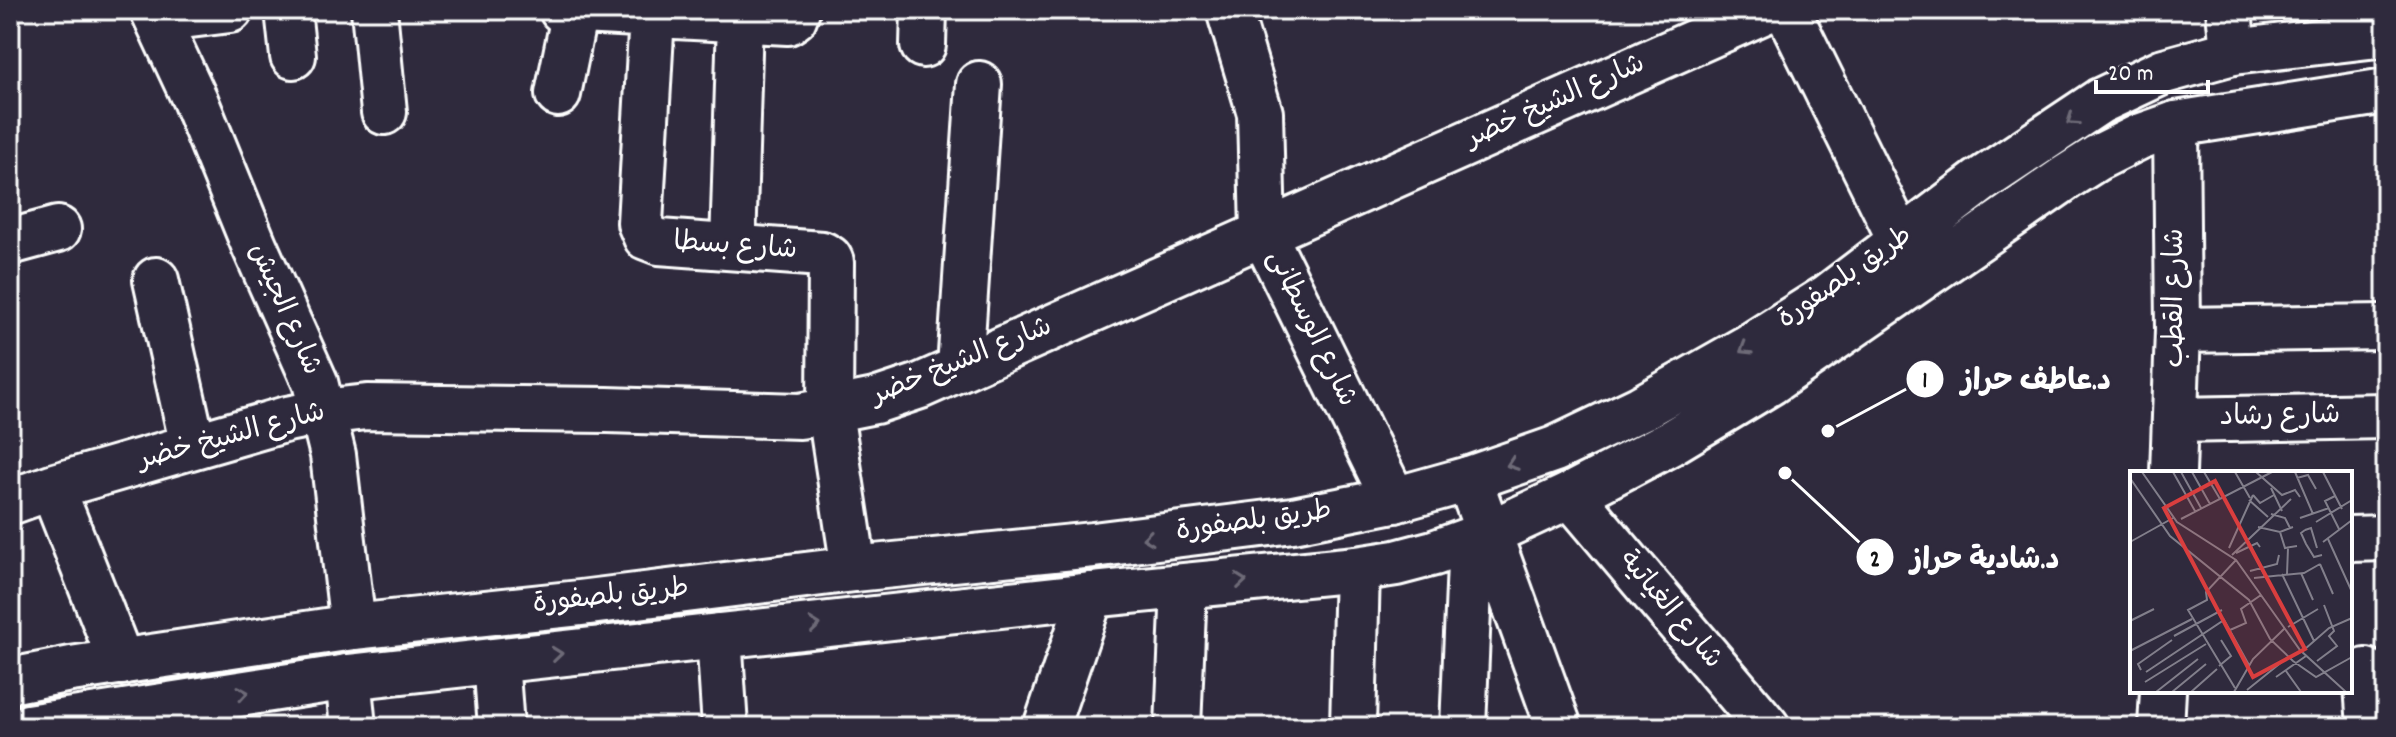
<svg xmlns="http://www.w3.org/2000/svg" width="2396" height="737" font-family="Dekko,'Playpen Sans Arabic',sans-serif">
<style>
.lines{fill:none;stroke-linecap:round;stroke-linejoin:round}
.minor-casing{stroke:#fff;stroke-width:50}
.major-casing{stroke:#fff;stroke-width:50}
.minor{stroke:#2f2a3d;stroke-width:44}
.major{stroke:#2f2a3d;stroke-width:44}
.oneway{stroke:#6d6a77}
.labels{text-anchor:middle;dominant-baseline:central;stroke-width:6;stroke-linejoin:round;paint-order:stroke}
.street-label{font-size:28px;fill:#fff;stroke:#2f2a3d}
.inset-road{fill:none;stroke:#827f8b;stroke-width:2}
.view{fill:#da3e3e;fill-opacity:0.15;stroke:#da3e3e;stroke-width:4}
.inset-edge{fill:none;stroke:#fff;stroke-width:4}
.leader{fill:none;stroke:#fff;stroke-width:3}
.callout-dot{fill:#fff;stroke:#2f2a3d;stroke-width:3}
.mark-label{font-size:24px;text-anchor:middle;font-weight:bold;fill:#111}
.callout-label{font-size:30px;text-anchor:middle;font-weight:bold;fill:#fff;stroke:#2f2a3d;stroke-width:6;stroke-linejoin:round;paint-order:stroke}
</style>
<rect width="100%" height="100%" fill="#2f2a3d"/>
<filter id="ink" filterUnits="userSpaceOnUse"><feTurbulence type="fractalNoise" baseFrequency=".0125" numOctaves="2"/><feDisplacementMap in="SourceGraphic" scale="16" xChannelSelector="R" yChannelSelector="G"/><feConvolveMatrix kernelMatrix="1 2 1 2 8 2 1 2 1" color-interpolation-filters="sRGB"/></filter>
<g filter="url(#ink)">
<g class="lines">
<g class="minor-casing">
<path id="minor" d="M153,10L195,100L254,245L315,382L333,455L353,627
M288,10L293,56
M374,10L384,112
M562,10L788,22L794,18L797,10
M1229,10L1260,113L1263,233L1394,500
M1787,10L1901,241
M2229,10L2233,52
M652,16L640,223L646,237L659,242L822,254L829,258L831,262L830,412L854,569
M158,19L230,10
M923,45L924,10
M558,94L575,11
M10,242L58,229
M733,246L740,20
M156,280L193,446
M2178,330L2386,327
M960,368L979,84
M2175,420L2386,416
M2173,473L2178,330L2176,124
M1469,479L1559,727
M52,487L121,662
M1571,495L1767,727
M10,502L52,487L287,419L322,412L367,407L607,410L800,416L875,401L920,386L1767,10
M2350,539L2386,538
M719,636L725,727
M496,661L501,727
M2366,671L2370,727
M348,677L353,727
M1046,727L1091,595
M1178,727L1184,587
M1353,727L1357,569
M1463,727L1471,540
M2161,727L2163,691"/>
</g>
<g class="major-casing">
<path id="major" d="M10,681L71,669L353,627L580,603L854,569L1093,545L1293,520L1394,500L1469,479L1555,449L1641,408L1747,348L1829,296L1980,181L2100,101L2164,71L2233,52L2386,34
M28,727L348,677L1091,595L1357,569L1396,563L1434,553L1489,533L1571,495L1670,443L1771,382L2067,177L2097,158L2139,137L2176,124L2386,91"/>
</g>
<use href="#minor" class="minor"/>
<use href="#major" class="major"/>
</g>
<defs><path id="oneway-chevron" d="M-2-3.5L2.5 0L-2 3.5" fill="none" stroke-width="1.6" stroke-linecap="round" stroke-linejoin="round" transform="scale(2)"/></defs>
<g class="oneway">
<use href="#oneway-chevron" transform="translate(2072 120) rotate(146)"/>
<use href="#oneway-chevron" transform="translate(1745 349) rotate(149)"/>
<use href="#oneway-chevron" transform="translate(1512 464) rotate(161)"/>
<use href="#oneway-chevron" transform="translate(1148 538) rotate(172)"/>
<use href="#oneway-chevron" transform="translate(1241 581) rotate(-6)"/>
<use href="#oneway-chevron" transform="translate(815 625) rotate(-6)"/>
<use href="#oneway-chevron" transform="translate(557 654) rotate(-6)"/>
<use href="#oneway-chevron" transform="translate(243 693) rotate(-9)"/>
</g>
</g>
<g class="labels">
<g class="street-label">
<text transform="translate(1556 103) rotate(-24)">شارع الشيخ خضر</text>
<text transform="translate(735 248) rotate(4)">شارع بسطا</text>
<text transform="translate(1846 279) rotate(-35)">طريق بلصفورة</text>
<text transform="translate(2177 298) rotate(-90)">شارع القطب</text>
<text transform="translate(283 310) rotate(66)">شارع الجيش</text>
<text transform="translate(1310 329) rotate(64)">شارع الوسطانى</text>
<text transform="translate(962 363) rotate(-22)">شارع الشيخ خضر</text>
<text transform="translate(2280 418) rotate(-1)">شارع رشاد</text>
<text transform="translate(232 438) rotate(-15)">شارع الشيخ خضر</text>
<text transform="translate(1254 523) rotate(-8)">طريق بلصفورة</text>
<text transform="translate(611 598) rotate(-6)">طريق بلصفورة</text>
<text transform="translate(1669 611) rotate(50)">شارع الغياتية</text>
</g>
</g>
<g transform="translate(2130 471)">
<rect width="222" height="222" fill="#2f2a3d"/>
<path class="inset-road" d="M12,1L47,51L106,89L170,179L216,221M43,1L65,40M51,1L71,37M62,1L80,33M74,1L90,28M105,1L120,27M126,1L152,24L165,19L170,26M165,1L183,43M193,1L212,38M0,7L40,65L119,129L140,168L163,190L186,206L222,186M167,7L178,4L186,18M141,17L152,40M123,24L130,32L144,24M205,25L195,30L209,58M119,29L138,46M141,43L155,47L160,57M170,47L199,37M51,48L142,1M186,51L222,29M128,56L150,61L163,56M175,59L171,62L176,73L184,86L192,84M175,59L181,57L187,77M150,61L155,77L167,75M117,68L135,105M198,68L222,121M0,71L43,47M193,71L222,49M99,77L123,24M106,82L127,72L130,76M102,84L161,28M190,93L203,123M120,100L147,93L149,84M171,102L183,129M152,103L184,170M157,103L158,77M124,107L174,102L190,93M0,150L24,138M158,156L188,138M100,159L116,152L111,138L131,124M44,165L92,139M175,178L199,157L222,147M0,180L62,148M187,190L207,175L199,165L204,160L194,134M89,195L101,185L91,169M11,199L8,193L42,169M156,200L171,221M16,201L94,149L119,194M146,206L176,185M15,211L76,173M105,217L58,139L77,129L76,121L106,89M117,219L158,186M26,221L68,188M42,221L76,193M61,221L87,198M104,221L123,188L154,158"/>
<path class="view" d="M85,10L175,178L123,206L34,37Z"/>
<rect width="222" height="222" class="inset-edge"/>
</g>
<path class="leader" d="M1828 431L1925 379M1785 473L1875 557"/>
<g class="callout-dot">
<circle cx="1828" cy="431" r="8"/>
<circle cx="1785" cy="473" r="8"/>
<circle cx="1925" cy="379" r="20"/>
<circle cx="1875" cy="557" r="20"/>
</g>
<g class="mark-label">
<text x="1925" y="387">1</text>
<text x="1875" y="566">2</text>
</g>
<g class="callout-label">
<text x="2036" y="389">د.عاطف حراز</text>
<text x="1985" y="568">د.شادية حراز</text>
</g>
<rect width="2396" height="737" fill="none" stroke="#2f2a3d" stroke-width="40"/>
<rect x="20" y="20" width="2356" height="697" fill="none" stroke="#fff" stroke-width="3" filter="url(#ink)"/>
<path d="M2096 80v12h112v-12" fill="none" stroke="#ffffff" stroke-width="4"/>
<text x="2108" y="80" font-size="24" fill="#ffffff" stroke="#2f2a3d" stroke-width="6" paint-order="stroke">20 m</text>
</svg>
